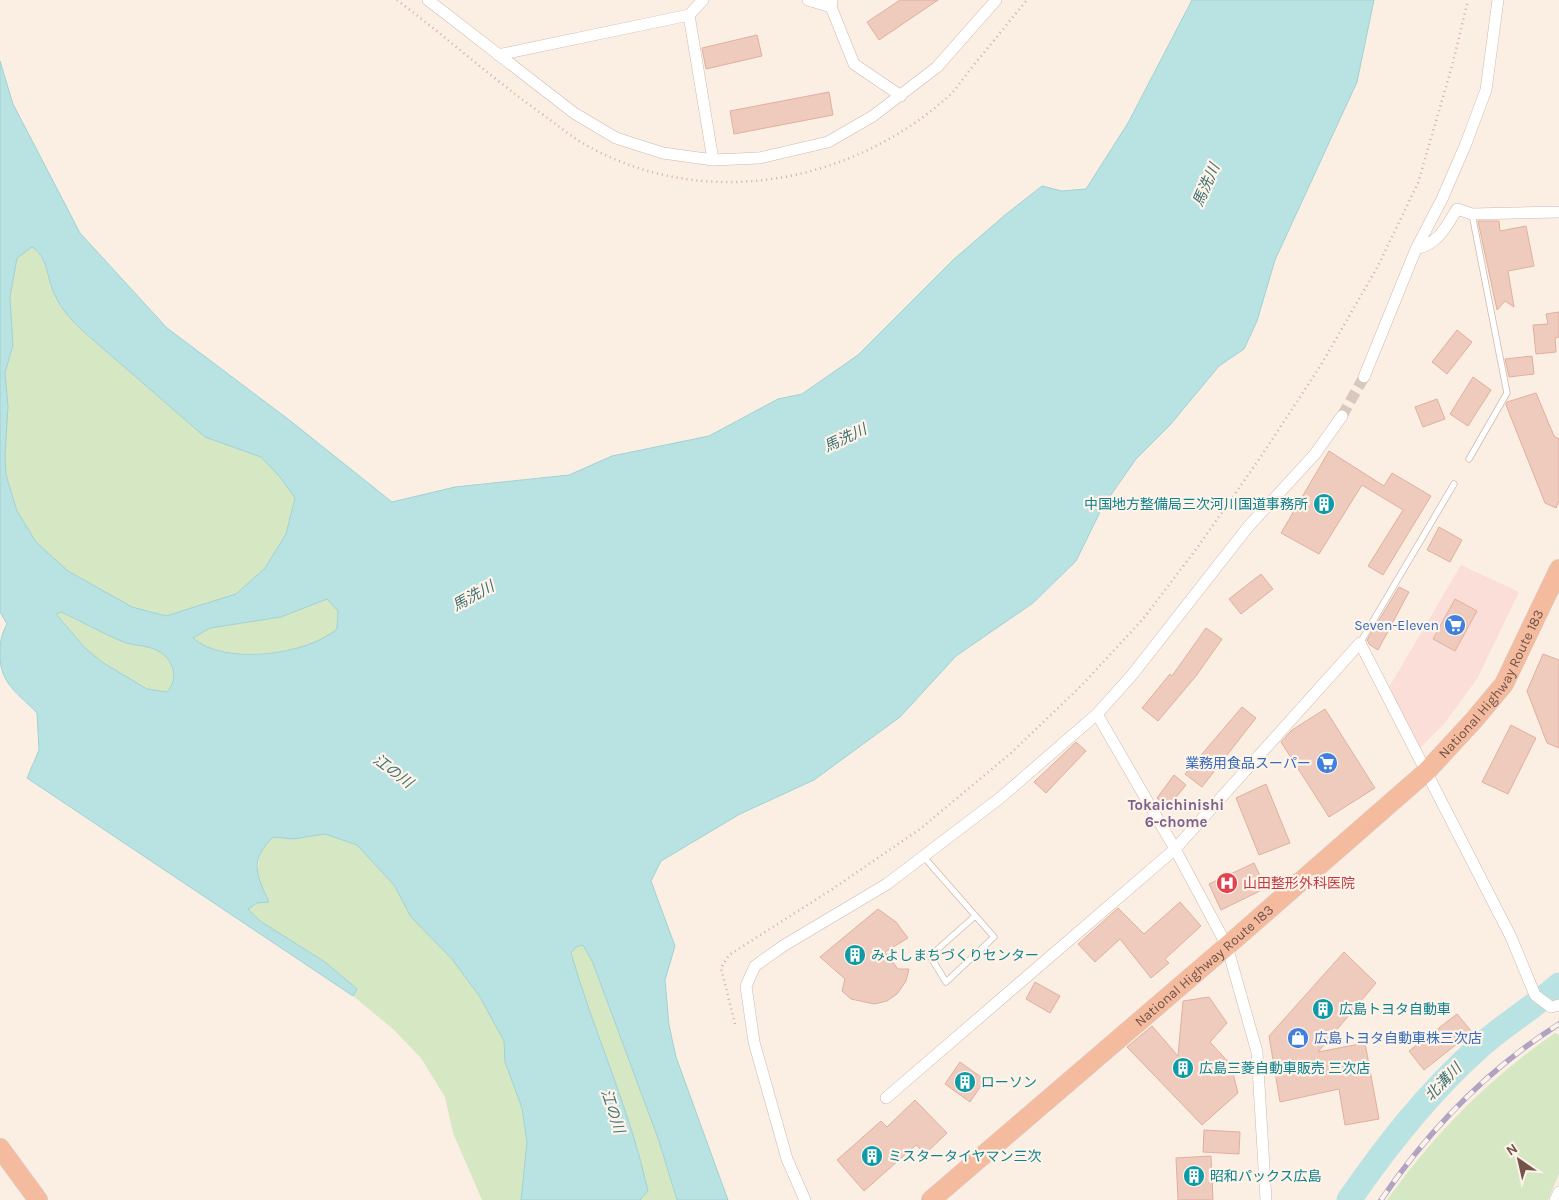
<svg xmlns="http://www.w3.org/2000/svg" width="1559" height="1200" font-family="Karla,'Noto Sans JP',sans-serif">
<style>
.commercial{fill:#fbded8}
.green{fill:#d6e7c3}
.water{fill:#b9e2e3;stroke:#a0d2d4;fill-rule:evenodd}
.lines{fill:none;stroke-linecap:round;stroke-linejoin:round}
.river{stroke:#b9e2e3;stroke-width:25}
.building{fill:#efcbbd;stroke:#e0af9e}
.minor-tunnel{stroke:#d9c8be;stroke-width:11;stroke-dasharray:11 5.5;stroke-linecap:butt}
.service-casing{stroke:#ceb8ae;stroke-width:7}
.minor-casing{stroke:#ceb8ae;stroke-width:12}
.trunk-casing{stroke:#d8cfcd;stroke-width:20}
.path{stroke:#d3aea0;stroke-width:2.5;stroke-dasharray:1 4;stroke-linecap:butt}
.service{stroke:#fff;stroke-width:5.5}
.minor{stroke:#fff;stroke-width:11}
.trunk{stroke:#f4bb9e;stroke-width:19}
.rail-casing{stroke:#b1a3c3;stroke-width:5.5}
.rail{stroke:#fef3e9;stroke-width:4;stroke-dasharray:11;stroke-linecap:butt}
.labels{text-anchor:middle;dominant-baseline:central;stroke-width:4.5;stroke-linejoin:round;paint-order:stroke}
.culture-label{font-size:14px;fill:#0d838f;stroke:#fef3e9;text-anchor:start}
.shop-label{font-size:14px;fill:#366cbe;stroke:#fef3e9;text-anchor:end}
.street-label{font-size:14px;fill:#72544b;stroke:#fef3e9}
.health-label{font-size:14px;fill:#be3a42;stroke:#fef3e9;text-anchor:start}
.water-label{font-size:15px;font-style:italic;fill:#407476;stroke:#fef3e9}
.neighbourhood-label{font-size:15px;font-weight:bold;fill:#7a638e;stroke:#fef3e9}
</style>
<rect width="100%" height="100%" fill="#fbefe4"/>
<path class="commercial" d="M1461,565L1519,592L1477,679L1444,724L1416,752L1385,694Z"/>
<path class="green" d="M32,247C46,259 46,272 52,288C58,306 71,320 84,332L205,437L261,457L280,477L295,498L286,534L265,568L236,594L166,616L132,607L68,571L36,542L17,511L6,475L5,456L8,406L5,373L13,345L10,297L17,258Z
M327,599L338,611L337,629C332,633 327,638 322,641C287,654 222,663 193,638L210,628L281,617Z
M61,612C81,622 101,632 121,641C133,646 145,645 154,649C172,656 181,677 167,692L147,689L102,662L85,648L56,614Z
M325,834L357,845L394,885L411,917L452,959L480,997L504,1041L505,1062L522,1108L527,1142L521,1200H482L453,1133L445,1097L421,1058L393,1029L353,996L357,989L325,962L260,921L247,908L257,903V876L260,851L273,837L293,839Z
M583,945L593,963L659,1141L677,1200H640L648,1191C630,1109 594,1033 571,953L576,946Z
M1555,1033L1559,1035V1174L1548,1200H1387C1437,1131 1486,1081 1555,1033Z"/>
<path class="water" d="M1192,0H1374L1357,82L1275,260L1257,321L1244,349L1219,366L1170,425L1136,459L1103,506L1076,561L1033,603L956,656L900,717L814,780L740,814L661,861L651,881L675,946L665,980L669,1025L676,1057L728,1200H677L659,1141L593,963L583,945L576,947L571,953C594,1033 630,1109 648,1191L640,1200H521L527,1142L522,1108L505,1062L504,1041L480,997L452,959L411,917L394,885L357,845L325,834L293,839L273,837C249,861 256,874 269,902L257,903L248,909L260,921L325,962L357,989L353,996L27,778L39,750L37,713C18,693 0,684 0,655C0,642 1,635 7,624L0,612V61L13,104L80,233L167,328L288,419L392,502L455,487L569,475L612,456L709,436L778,399L802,394L858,355L953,260L1005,215L1042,186L1062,191L1086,189L1128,123ZM32,247C47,258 46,272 52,288C58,306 71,320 84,332L205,437L261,457L280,477L295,498L286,534L265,568L236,594L166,616L132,607L68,571L36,542L17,511L6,475L5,456L8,406L5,373L13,345L10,297L17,258ZM327,599L338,611L337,629C307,655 224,666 193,638L210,628L281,617ZM61,612C81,621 100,632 121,641C133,646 145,645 154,649C172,656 181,677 167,692L147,689L102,662L85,648L56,614Z"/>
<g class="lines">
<path class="river" d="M1349,1200C1387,1145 1427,1094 1477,1049C1503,1025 1533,1008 1559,985"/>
</g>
<path class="building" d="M900,0H938L879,40L867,22Z
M757,35L762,56L706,69L702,48Z
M829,92L833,115L734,134L730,111Z
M1478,221H1499L1500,231L1526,226L1534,266L1508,271L1514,307L1505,301L1497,310Z
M1559,312V337L1555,338L1556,352L1536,354L1533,325L1548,324L1546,314Z
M1457,330L1472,342L1447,374L1432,362Z
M1532,356L1534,374L1509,377L1505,359Z
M1473,377L1491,390L1468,426L1450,414Z
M1536,393L1554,436L1559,439V501L1556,508L1545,503L1506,405L1507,402Z
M1437,399L1445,419L1423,427L1415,407Z
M1329,451L1384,486L1392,473L1431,496L1383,575L1368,566L1403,510L1362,485L1319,554L1281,533Z
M1439,527L1462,540L1450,562L1427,550Z
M1261,574L1273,589L1241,614L1229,599Z
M1399,587L1409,592L1378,650L1370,645L1367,640Z
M1455,599L1477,611L1455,651L1433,639Z
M1206,628L1222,639L1196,676L1158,721L1142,708L1170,674L1172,676Z
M1543,654L1559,660V748L1547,743L1527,691Z
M1242,707L1256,718L1202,787L1185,774Z
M1325,709L1375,788L1329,817L1281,742L1292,730Z
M1511,725L1536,738L1508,794L1482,782Z
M1076,742L1086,751L1046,793L1034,782Z
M1174,775L1186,785L1168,807L1157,798Z
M1266,784L1290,843L1259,855L1236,798Z
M1254,863L1266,888L1221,910L1209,884Z
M1180,902L1201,926L1165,959L1169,963L1151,978L1120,939L1095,962L1078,944L1118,908L1144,934Z
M878,909L896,922L908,938L885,952L898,969H909L906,981L897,994L887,1001L874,1004L851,999L842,991L845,979L820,957Z
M1344,952L1376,983L1318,1052L1365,1043L1379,1119L1345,1125L1339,1089L1280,1102L1269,1036Z
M1035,982L1060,996L1050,1013L1026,999Z
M1209,997L1227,1023L1210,1042L1231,1065L1238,1093L1202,1125L1127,1047L1152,1026L1178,1056L1183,1001Z
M1457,1014L1472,1032L1424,1070L1409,1051Z
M960,1062L985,1080L970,1102L945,1084Z
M915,1100L947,1133L925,1154L916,1145L864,1191L837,1160L881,1121L887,1127Z
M1204,1130L1240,1132L1239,1154L1203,1152Z
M1211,1156L1213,1200H1178L1176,1158Z"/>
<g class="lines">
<path class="minor-tunnel" d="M1342,416L1364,377"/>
<g class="service-casing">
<path id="service" d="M1469,459L1507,393L1472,214
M1360,643L1454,484
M923,856L994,937L946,982L930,956L975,916"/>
</g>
<g class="minor-casing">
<path id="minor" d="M428,0L574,113L616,138L663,153L713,160L759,158L828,142L873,116L937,67L996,0
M808,0L831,7
M832,0L831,7L854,64L901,96
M689,15L713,160
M498,55L689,15L703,0
M1416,249C1439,243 1446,227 1457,209L1472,214L1559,212
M1364,377L1416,249L1442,199L1465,146L1486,90L1498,0
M1097,714L1175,849L1227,946L1257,1052L1266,1200
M886,1098L1175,849L1360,643L1511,937L1535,995L1551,1007L1559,1005
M805,1200L787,1159L754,1042L746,986L755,966L783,946L887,884L1000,798L1097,714L1132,675L1248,527L1315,454L1342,416
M1555,1200L1559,1192"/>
</g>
<g class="trunk-casing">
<g id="trunk">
<path d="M0,1148L38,1200"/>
<path id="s1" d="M931,1200L1227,946L1426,772L1474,720L1504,684L1559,569"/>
</g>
</g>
<path class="path" d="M397,0C449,39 496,82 549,119C561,128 573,138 586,145C704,212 853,184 951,94C960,84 968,72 977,61C994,41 1010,20 1027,0
M735,1024L721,968L729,955L831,890L920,829L1010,754L1081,686L1143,619L1197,548L1260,458L1321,365L1378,266L1418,183L1452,66L1468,0"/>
<use href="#service" class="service"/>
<use href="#minor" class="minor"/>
<use href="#trunk" class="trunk"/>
<g class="rail-casing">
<path id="rail" d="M1381,1200C1428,1131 1488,1069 1559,1024"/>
</g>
<use href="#rail" class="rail"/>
</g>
<defs>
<g id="building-disc" transform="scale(1.125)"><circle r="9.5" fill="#0f9aa8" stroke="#fef3e9"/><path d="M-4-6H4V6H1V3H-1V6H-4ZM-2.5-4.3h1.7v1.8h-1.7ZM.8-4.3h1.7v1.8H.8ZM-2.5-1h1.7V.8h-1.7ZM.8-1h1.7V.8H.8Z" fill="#fff"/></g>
<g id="supermarket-disc" transform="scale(1.125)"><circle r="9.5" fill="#3f7fe0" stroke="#fef3e9"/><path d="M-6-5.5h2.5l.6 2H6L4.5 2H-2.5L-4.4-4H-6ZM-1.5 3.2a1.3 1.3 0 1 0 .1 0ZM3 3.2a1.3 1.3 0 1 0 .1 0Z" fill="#fff"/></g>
<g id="hospital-disc" transform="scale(1.125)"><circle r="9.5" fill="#e0444e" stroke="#fef3e9"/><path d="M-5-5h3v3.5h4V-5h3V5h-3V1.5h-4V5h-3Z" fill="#fff"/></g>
<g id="shop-disc" transform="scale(1.125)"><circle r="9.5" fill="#3f7fe0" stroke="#fef3e9"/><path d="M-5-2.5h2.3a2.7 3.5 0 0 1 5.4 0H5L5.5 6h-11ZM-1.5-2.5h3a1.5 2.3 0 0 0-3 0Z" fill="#fff"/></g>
</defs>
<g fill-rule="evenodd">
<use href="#building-disc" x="1324" y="504"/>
<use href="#supermarket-disc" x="1455" y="625"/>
<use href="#supermarket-disc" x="1327" y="763"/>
<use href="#hospital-disc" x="1227" y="883"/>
<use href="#building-disc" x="855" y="955"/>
<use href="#building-disc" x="1323" y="1009"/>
<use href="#shop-disc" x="1298" y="1038"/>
<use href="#building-disc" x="1183" y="1068"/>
<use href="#building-disc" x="965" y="1082"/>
<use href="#building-disc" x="872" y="1156"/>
<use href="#building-disc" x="1194" y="1176"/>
</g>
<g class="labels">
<g class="culture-label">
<text x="1308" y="504" text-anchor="end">中国地方整備局三次河川国道事務所</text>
<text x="871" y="955">みよしまちづくりセンター</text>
<text x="1339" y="1009">広島トヨタ自動車</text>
<text x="1199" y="1068">広島三菱自動車販売 三次店</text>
<text x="981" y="1082">ローソン</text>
<text x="888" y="1156">ミスタータイヤマン三次</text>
<text x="1210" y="1176">昭和パックス広島</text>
</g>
<g class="shop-label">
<text x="1439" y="625">Seven-Eleven</text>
<text x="1311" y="763">業務用食品スーパー</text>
<text x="1314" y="1038" text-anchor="start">広島トヨタ自動車株三次店</text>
</g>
<g class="street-label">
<text stroke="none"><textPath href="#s1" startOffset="765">National Highway Route 183</textPath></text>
<text stroke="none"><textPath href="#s1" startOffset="360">National Highway Route 183</textPath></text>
</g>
<g class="health-label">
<text x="1243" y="883">山田整形外科医院</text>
</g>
<g class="water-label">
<text transform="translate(1206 185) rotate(-66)">馬洗川</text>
<text transform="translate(845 438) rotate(-25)">馬洗川</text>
<text transform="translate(473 596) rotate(-29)">馬洗川</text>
<text transform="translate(393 771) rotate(37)">江の川</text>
<text transform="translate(1443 1082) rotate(-46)">北溝川</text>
<text transform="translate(613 1111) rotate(72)">江の川</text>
</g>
<g class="neighbourhood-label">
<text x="1176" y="805">Tokaichinishi<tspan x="1176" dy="17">6-chome</tspan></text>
</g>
</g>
<g transform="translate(1519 1160) rotate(326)" stroke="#fef3e9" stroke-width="4" paint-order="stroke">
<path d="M0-4L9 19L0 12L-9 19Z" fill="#72544b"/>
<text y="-8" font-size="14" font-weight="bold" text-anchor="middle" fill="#72544b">N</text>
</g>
</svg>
